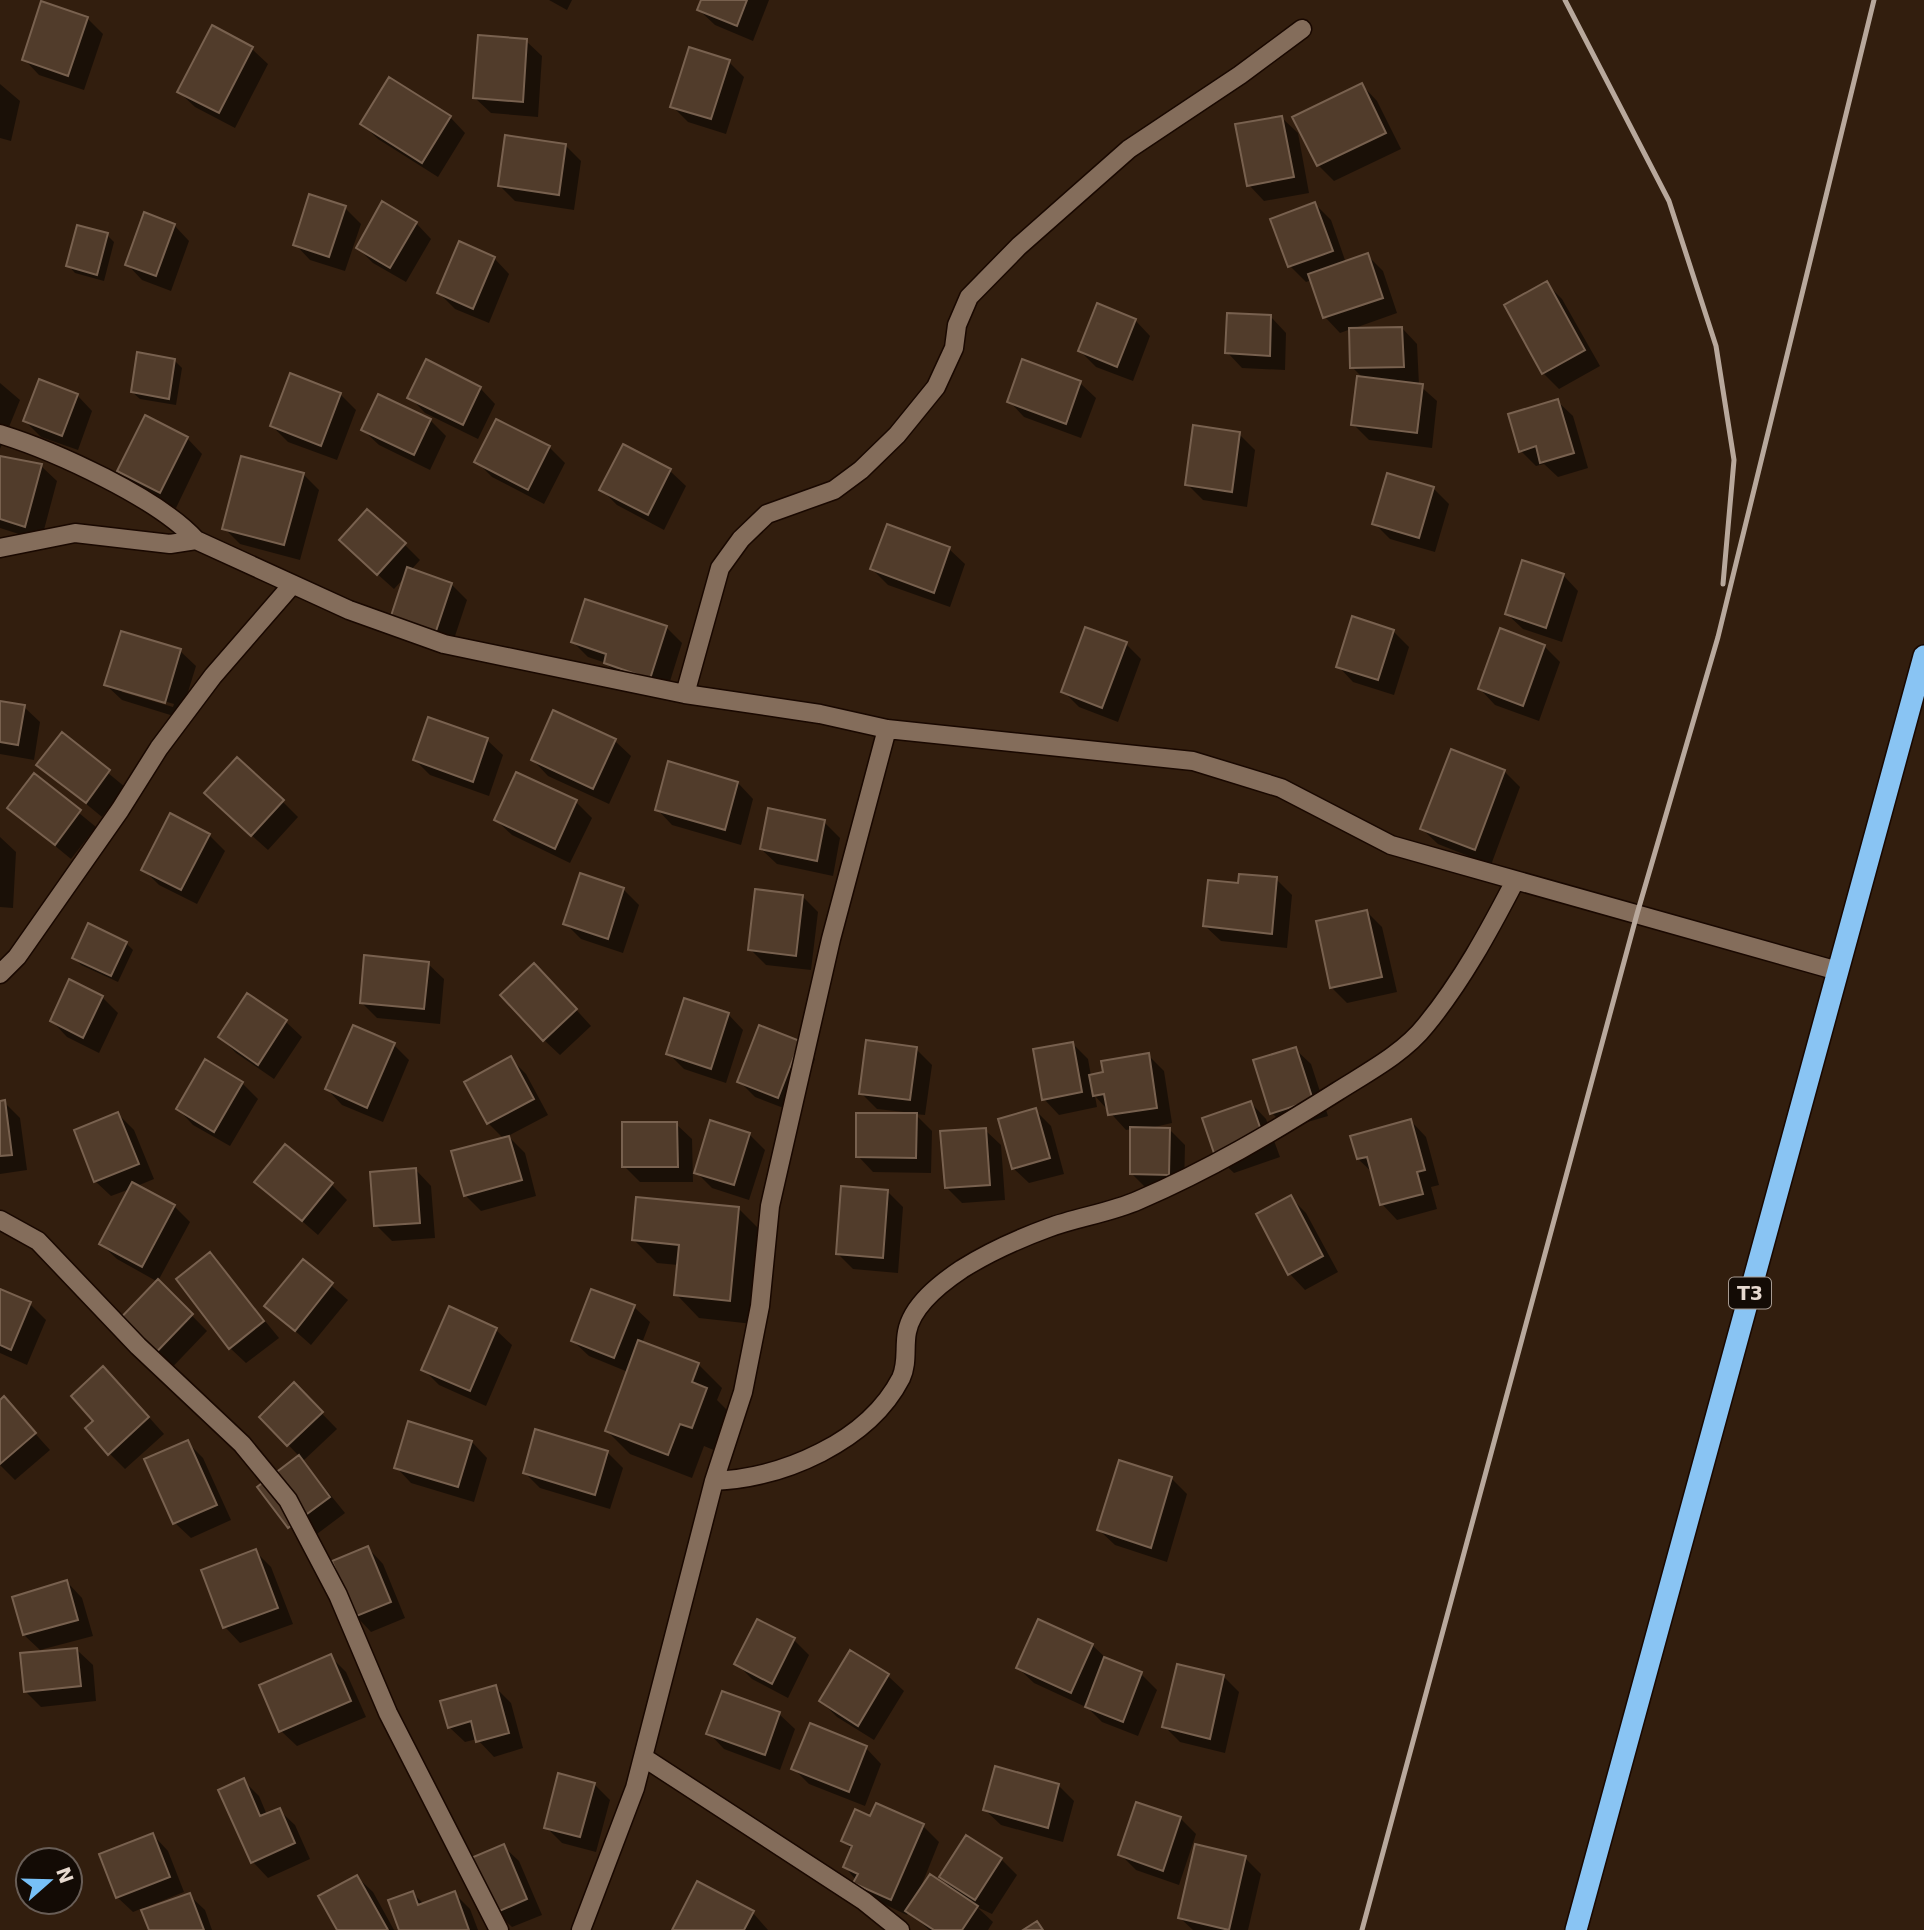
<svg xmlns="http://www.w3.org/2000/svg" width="1924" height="1930" font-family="'DejaVu Sans',sans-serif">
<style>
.shadow{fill:#0007;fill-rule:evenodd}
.building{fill:#513c2b;stroke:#78614f;stroke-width:2}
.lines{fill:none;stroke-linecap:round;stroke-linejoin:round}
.minor-casing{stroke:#190800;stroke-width:21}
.highway-casing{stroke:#190800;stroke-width:24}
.minor{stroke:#846d5b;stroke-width:18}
.highway{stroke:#89c4f3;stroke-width:21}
.rail{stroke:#b8a89c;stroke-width:5}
.labels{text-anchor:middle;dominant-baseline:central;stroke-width:6;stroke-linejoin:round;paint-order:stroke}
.shield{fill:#130b05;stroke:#a79b92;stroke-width:2}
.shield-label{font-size:19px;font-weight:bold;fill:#e7d9cf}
</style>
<rect width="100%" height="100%" fill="#321e0e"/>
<path class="shadow" d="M549,0H572L567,10Z
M703,0H769L753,41L715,25L699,10Z
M87,18L103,34L84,90L39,75L24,59Z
M526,41L542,56L538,117L491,113L475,98Z
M252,49L268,64L235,128L195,107L179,92Z
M729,62L744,77L726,134L688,122L672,106Z
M0,84L20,101L11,141L0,138Z
M1362,85L1377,101L1401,149L1334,181L1318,165Z
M450,117L465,133L438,177L378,139L362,124Z
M1282,118L1298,133L1309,193L1264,201L1249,185Z
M565,145L581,161L574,210L515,201L500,186Z
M1315,204L1331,220L1346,263L1367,255L1383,271L1397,313L1352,329L1402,328L1417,344L1419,385L1437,401L1432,448L1369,440L1353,424L1363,378L1352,367L1351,329L1340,333L1325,317L1312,280L1306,282L1290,266L1272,220Z
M345,208L361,224L345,271L310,260L295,244Z
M416,223L431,239L406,282L373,263L358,248Z
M174,225L189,241L171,291L142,280L127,264Z
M107,235L114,242L104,281L75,273L68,265Z
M494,258L509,274L489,323L455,309L439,293Z
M1547,284L1562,299L1600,366L1559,389L1543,373Z
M1271,317L1286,333L1285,370L1242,368L1227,352Z
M1135,320L1150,336L1133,381L1096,367L1080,351Z
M174,360L182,368L176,405L140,399L132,392Z
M0,383L20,400L0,449Z
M1080,383L1096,398L1081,438L1024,417L1009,401Z
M480,388L495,404L478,439L425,413L410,397Z
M340,394L356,410L337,460L288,442L272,426Z
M77,395L92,411L78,450L41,437L25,421Z
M1557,401L1573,416L1588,468L1558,477L1544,464L1536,466L1521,451Z
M430,420L446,436L430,470L379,445L363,430Z
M497,421L549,447L565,463L544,504L492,477L476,461Z
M1239,434L1255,450L1247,507L1203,500L1187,484Z
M187,438L202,454L176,508L135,487L119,471Z
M624,446L670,471L686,486L664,530L617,505L602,490Z
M0,457L41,466L57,481L41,541L0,528Z
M303,474L319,490L300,560L240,544L224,528Z
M1433,488L1449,504L1435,552L1390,539L1374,523Z
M404,544L420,560L411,570L451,584L467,600L451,648L408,634L407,575L394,589L356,555Z
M949,549L965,564L950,607L888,585L872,569Z
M1563,575L1578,591L1562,642L1523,629L1507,614Z
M666,627L682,643L666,694L621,678L606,663L588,657L573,642Z
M1393,631L1409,647L1394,695L1353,682L1338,666Z
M1126,644L1141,659L1118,722L1079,707L1063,691Z
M1544,646L1560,662L1539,721L1495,705L1480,689Z
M180,651L196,666L180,718L122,700L106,685ZM122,689L174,704L173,707L122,692Z
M0,702L24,707L40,722L34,760L0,754Z
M62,735L125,787L102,817L39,765Z
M487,740L503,755L489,796L430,775L415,760Z
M615,741L631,756L609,804L548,776L533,760Z
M1452,751L1504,771L1520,787L1491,865L1438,844L1422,829Z
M517,774L576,802L592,818L570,863L512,835L496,820Z
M34,776L96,827L71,859L9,808Z
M738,783L753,799L741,845L672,825L657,809Z
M282,801L298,817L268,850L222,809Z
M171,815L209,835L225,851L197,904L159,885L143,869Z
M824,822L840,838L833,876L777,864L761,849Z
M0,837L16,852L13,908L0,907Z
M1276,879L1292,895L1287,948L1221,941L1205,926L1239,885Z
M623,889L639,905L623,953L581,939L565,923Z
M802,896L818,912L811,970L766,965L750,949Z
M1367,912L1382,927L1397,992L1347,1003L1331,987Z
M126,943L133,950L118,982L81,965L74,957Z
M428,964L444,979L440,1024L377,1018L361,1002Z
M550,981L591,1026L560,1055L544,1040Z
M248,996L286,1022L302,1037L274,1079L236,1053L220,1037Z
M102,997L118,1013L99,1053L67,1037L52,1021Z
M728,1014L743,1030L726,1083L684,1069L668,1053Z
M799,1043L815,1059L794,1112L755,1097L739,1081Z
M1072,1043L1088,1059L1091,1076L1105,1074L1148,1055L1164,1071L1172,1123L1146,1129L1170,1130L1185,1145L1184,1189H1147L1131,1173L1132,1129L1126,1130L1095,1096L1097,1107L1059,1115L1044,1099Z
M394,1045L409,1060L383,1122L342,1105L327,1089Z
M916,1049L932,1065L925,1115L915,1114L932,1131L931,1173L873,1172L858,1156L904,1112L877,1109L861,1093Z
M1295,1049L1311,1064L1328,1116L1287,1128L1272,1113Z
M510,1058L526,1074L548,1115L508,1136L525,1153L536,1196L481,1211L465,1195L504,1139L488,1123Z
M242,1083L258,1099L230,1146L193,1125L178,1109Z
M4,1102L20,1118L27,1170L0,1174V1103Z
M1251,1103L1266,1119L1280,1157L1234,1173L1218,1158Z
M1035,1110L1051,1126L1064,1174L1029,1183L1013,1168Z
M118,1114L134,1130L154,1179L137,1186L174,1206L190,1222L158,1281L207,1331L162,1378L112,1329L158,1282L117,1259L101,1244L130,1189L111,1196L95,1181Z
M1411,1121L1426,1137L1439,1185L1431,1187L1437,1209L1397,1220L1382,1204L1373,1173L1358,1159Z
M676,1124L692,1139L693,1182H640L624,1166Z
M985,1130L1001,1145L1005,1200L962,1203L946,1187Z
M749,1134L765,1150L749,1200L712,1188L696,1172Z
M416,1170L431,1186L435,1238L392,1241L376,1225Z
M257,1182L331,1184L347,1200L318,1235Z
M888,1192L903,1207L898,1273L853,1269L837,1253Z
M1290,1197L1306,1213L1338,1272L1305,1290L1290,1274Z
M738,1208L762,1232L753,1324L699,1318L676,1294L678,1265L657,1263L634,1240Z
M210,1254L279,1338L246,1363L230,1348Z
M303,1261L348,1300L311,1345L267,1306Z
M0,1291L30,1304L46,1320L27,1365L0,1353Z
M634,1307L650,1322L642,1343L698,1364L722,1388L717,1400L730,1413L716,1451L704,1446L692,1478L630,1454L607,1431L628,1372L589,1356L573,1341Z
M450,1309L496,1330L512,1345L486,1406L439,1385L423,1369Z
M119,1384L164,1434L125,1469L109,1453L95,1421Z
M294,1385L337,1429L303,1461L345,1513L305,1543L260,1487L300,1457L261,1417Z
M4,1399L50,1450L15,1480L0,1465V1402Z
M187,1442L203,1458L231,1520L191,1538L175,1523Z
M472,1442L487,1458L474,1502L411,1483L396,1467Z
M607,1452L623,1468L610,1509L540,1488L525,1473Z
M1171,1478L1187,1494L1167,1562L1115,1545L1099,1530Z
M368,1548L383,1564L405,1618L371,1632L356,1616Z
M255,1551L271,1567L293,1624L240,1643L225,1627L204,1571Z
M67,1582L82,1598L93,1636L40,1650L24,1635Z
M794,1640L809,1655L788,1698L752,1679L736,1663Z
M1092,1645L1108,1660L1141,1674L1157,1690L1138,1736L1102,1722L1088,1708L1034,1683L1018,1668Z
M77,1650L93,1665L96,1701L41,1707L25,1691Z
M851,1653L888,1676L904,1691L874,1740L837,1717L821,1701Z
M330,1656L346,1672L366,1717L297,1746L281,1731Z
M1223,1676L1239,1692L1225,1753L1180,1742L1164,1726Z
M495,1687L511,1703L523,1748L494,1757L477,1739L465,1742L449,1727Z
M779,1714L795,1729L780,1770L724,1749L709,1733Z
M866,1748L881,1764L865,1806L809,1784L793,1768Z
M243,1780L259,1796L267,1815L279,1810L295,1825L310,1859L268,1878L253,1862Z
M594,1784L610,1800L596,1852L562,1843L546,1827Z
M1058,1785L1074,1801L1063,1842L1001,1825L985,1810Z
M1180,1818L1196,1834L1179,1885L1136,1870L1120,1854Z
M871,1819L923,1826L939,1842L918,1894L954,1892L941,1877L1001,1859L1017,1875L992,1914L977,1907L993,1922L988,1930H929L909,1911L907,1915L871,1898L845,1867L852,1850L843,1840Z
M153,1835L168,1851L184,1892L149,1906L151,1909L189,1895L205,1910L212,1930H151L143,1908L133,1912L117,1897Z
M503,1846L519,1861L542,1915L512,1927L496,1912Z
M1245,1858L1261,1874L1248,1930H1193L1180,1918Z
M357,1877L373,1892L394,1930H339Z
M412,1893L424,1904L454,1893L470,1909L478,1930H401Z
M753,1913L768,1930H674Z"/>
<path class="building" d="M701,0H747L737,26L697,10Z
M41,1L88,17L68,76L22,60Z
M212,25L253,47L219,113L177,92Z
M478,35L527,39L523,102L473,98Z
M689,47L730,60L711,119L670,107Z
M389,77L451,116L422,163L360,124Z
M1362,83L1386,133L1317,166L1292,117Z
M1282,116L1294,177L1247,186L1235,124Z
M505,135L566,144L559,195L498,186Z
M309,194L346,206L329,257L293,245Z
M382,201L417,222L390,268L356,248Z
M1315,202L1333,251L1288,267L1270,219Z
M144,212L175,224L156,276L125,265Z
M77,225L108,233L97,275L66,266Z
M459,241L495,257L473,309L437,293Z
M1368,253L1383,298L1323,318L1308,274Z
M1547,281L1585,350L1542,374L1504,305Z
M1097,303L1136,319L1117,367L1078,351Z
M1227,313L1271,315L1270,356L1225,353Z
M1402,327L1404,367L1350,368L1349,328Z
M137,352L175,359L169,399L131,392Z
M426,359L481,387L463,425L407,398Z
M1022,359L1081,381L1066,424L1007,402Z
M290,373L341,393L321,446L270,426Z
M1357,376L1423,384L1417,433L1351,425Z
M39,379L78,394L62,436L23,421Z
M378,394L431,419L414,455L361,430Z
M1558,399L1574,453L1540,463L1536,446L1519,452L1508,414Z
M145,415L188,437L160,493L117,471Z
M496,419L550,446L528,490L474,462Z
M1193,425L1240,432L1232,492L1185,485Z
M623,444L671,469L648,515L599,490Z
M0,456L42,464L25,527L0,519Z
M241,456L304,473L284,545L222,529Z
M1387,473L1434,487L1419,538L1372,524Z
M367,509L406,543L377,575L339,540Z
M887,524L950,547L934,593L870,569Z
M1522,560L1564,574L1546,628L1505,614Z
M407,567L452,583L435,634L390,619Z
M585,599L667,626L650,679L604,663L606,654L571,642Z
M1352,616L1394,630L1378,680L1336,667Z
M1085,627L1127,642L1102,708L1061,692Z
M1500,628L1545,645L1523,706L1478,689Z
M121,631L181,649L165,703L104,685Z
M0,701L25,705L18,745L0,742Z
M553,710L616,739L593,789L531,760Z
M428,717L488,738L473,782L413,760Z
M62,732L110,770L86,803L36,765Z
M1451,749L1505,770L1475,850L1420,829Z
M237,757L284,800L251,836L204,793Z
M668,761L738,782L725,830L655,810Z
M516,772L577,800L555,849L494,820Z
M34,773L81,810L55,845L7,808Z
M768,808L825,820L817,861L760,849Z
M170,813L210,834L181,890L141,870Z
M580,873L624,888L608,939L563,924Z
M1239,874L1277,877L1272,934L1203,926L1208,880L1238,883Z
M755,889L803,895L796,956L748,950Z
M1367,910L1382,977L1330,988L1316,921Z
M88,923L127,942L111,976L72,958Z
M364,955L429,962L424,1009L360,1003Z
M534,963L577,1009L543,1041L500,995Z
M69,979L103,996L83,1038L50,1021Z
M247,993L287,1020L258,1065L218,1037Z
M684,998L729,1013L711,1069L666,1054Z
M353,1025L395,1043L367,1108L325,1089Z
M759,1025L800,1041L778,1098L737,1082Z
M866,1040L917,1047L910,1100L859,1094Z
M1073,1042L1082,1092L1042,1100L1033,1049Z
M1296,1047L1313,1100L1270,1114L1253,1060Z
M1149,1053L1157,1108L1108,1115L1104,1094L1093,1096L1089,1075L1103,1072L1101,1061Z
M511,1056L534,1099L487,1124L464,1082Z
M205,1059L243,1082L214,1132L176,1109Z
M5,1100L12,1155L0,1156V1101Z
M1251,1101L1265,1142L1216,1159L1202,1118Z
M1036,1108L1050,1158L1012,1169L998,1119Z
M118,1112L139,1164L94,1182L74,1130Z
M856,1113H917L916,1158L856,1157Z
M1411,1119L1425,1170L1417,1172L1423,1194L1380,1205L1367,1157L1357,1159L1350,1136Z
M710,1120L750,1133L734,1185L694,1173Z
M622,1122H677L678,1167H622Z
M1130,1127L1170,1128L1169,1175L1130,1174Z
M986,1128L990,1185L945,1188L940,1131Z
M509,1136L522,1180L464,1196L451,1151Z
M285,1144L333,1183L302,1221L254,1182Z
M416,1168L420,1223L374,1226L370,1172Z
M132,1182L175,1205L142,1267L99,1244Z
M841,1186L888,1190L883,1258L836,1254Z
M1291,1195L1323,1256L1288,1275L1256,1214Z
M636,1197L739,1207L730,1301L674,1295L679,1245L632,1240Z
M210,1252L264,1321L229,1349L176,1279Z
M303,1259L333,1283L295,1331L264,1306Z
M158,1279L193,1314L145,1364L110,1329Z
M0,1289L31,1302L11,1350L0,1345Z
M591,1289L635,1305L614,1358L571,1341Z
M449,1306L497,1328L470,1391L421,1370Z
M638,1340L699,1363L692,1382L707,1388L692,1428L680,1424L668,1455L605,1431Z
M103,1366L149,1417L108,1455L85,1428L93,1421L71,1396Z
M294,1382L323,1412L287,1446L259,1417Z
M4,1396L36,1433L0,1464V1400Z
M408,1421L472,1441L458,1487L394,1468Z
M535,1429L608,1451L595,1495L523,1473Z
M188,1440L217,1505L173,1524L144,1459Z
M299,1455L330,1497L288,1528L257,1487Z
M1119,1460L1172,1477L1151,1548L1097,1530Z
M368,1546L391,1602L354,1617L332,1561Z
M256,1549L278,1608L223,1628L201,1570Z
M67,1580L78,1620L23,1635L12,1597Z
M757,1619L795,1638L772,1684L734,1664Z
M1038,1619L1093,1644L1071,1693L1016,1668Z
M77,1648L81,1686L24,1692L20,1653Z
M850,1650L889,1674L858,1726L819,1701Z
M331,1654L351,1701L279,1732L259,1685Z
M1104,1657L1142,1672L1123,1722L1085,1707Z
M1177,1664L1224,1675L1210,1739L1162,1727Z
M496,1685L509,1733L476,1742L471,1721L448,1728L440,1701Z
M722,1691L780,1712L765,1755L706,1734Z
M810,1723L867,1746L849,1792L791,1769Z
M995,1766L1059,1784L1048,1828L983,1810Z
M558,1773L595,1783L580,1837L544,1828Z
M244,1778L260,1816L280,1808L295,1843L251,1863L218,1790Z
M1136,1802L1181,1817L1163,1871L1118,1855Z
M876,1803L924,1824L891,1900L853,1883L858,1874L843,1867L852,1846L841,1841L855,1809L870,1816Z
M153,1833L170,1877L116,1898L99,1854Z
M966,1835L1002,1858L975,1900L939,1877Z
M504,1844L527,1899L495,1913L471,1858Z
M1195,1844L1246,1856L1229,1930L1178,1918Z
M930,1874L978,1906L962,1930H934L905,1911Z
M357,1875L388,1930H337L318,1896Z
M697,1881L754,1911L744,1930H672Z
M413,1891L418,1905L455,1891L469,1930H399L388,1900Z
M190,1893L204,1930H149L141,1910Z
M1037,1921L1043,1930H1023Z"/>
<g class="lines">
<g class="minor-casing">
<path id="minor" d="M0,434C55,451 158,498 196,540
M0,548L75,533L170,544L196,540L349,610L444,644L685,694L820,714L887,729L1193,761L1281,788L1391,845L1838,971
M685,694L720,568L741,539L767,514L834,490L861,470L897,435L936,387L954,348L957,325L969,297L1019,246L1129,149L1240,75L1302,29
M0,974L17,957L120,810L159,748L213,676L292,585
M0,1220L38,1241L138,1346L242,1444L288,1500L338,1595L388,1713L499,1930
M714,1481C783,1478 868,1442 901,1378C908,1363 904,1347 907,1332C912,1305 941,1283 962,1269C989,1252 1018,1239 1048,1228C1077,1217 1110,1213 1139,1200C1209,1170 1273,1132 1338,1091C1368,1072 1404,1053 1426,1025C1462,981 1489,931 1515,881
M643,1757L864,1901L900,1930
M581,1930L635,1788L714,1481L743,1392L760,1306L770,1206L831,939L887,729"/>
</g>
<g class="highway-casing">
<path id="highway" d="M1576,1930L1924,656"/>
</g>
<use href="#minor" class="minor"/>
<use href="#highway" class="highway"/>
<path class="rail" d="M1565,0L1669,201L1716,346L1734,460L1723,584
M1362,1930L1637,914L1718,637L1874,0"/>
</g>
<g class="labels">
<rect class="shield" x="1729" y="1277.5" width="42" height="31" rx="5"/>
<g class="shield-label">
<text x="1750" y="1293">T3</text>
</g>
</g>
<g transform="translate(49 1881) rotate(70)"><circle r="33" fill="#130b05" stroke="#685d56" stroke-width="2"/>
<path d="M0-5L12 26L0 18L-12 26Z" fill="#77c0f7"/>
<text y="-10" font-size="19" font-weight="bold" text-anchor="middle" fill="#e7d9cf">N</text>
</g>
</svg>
